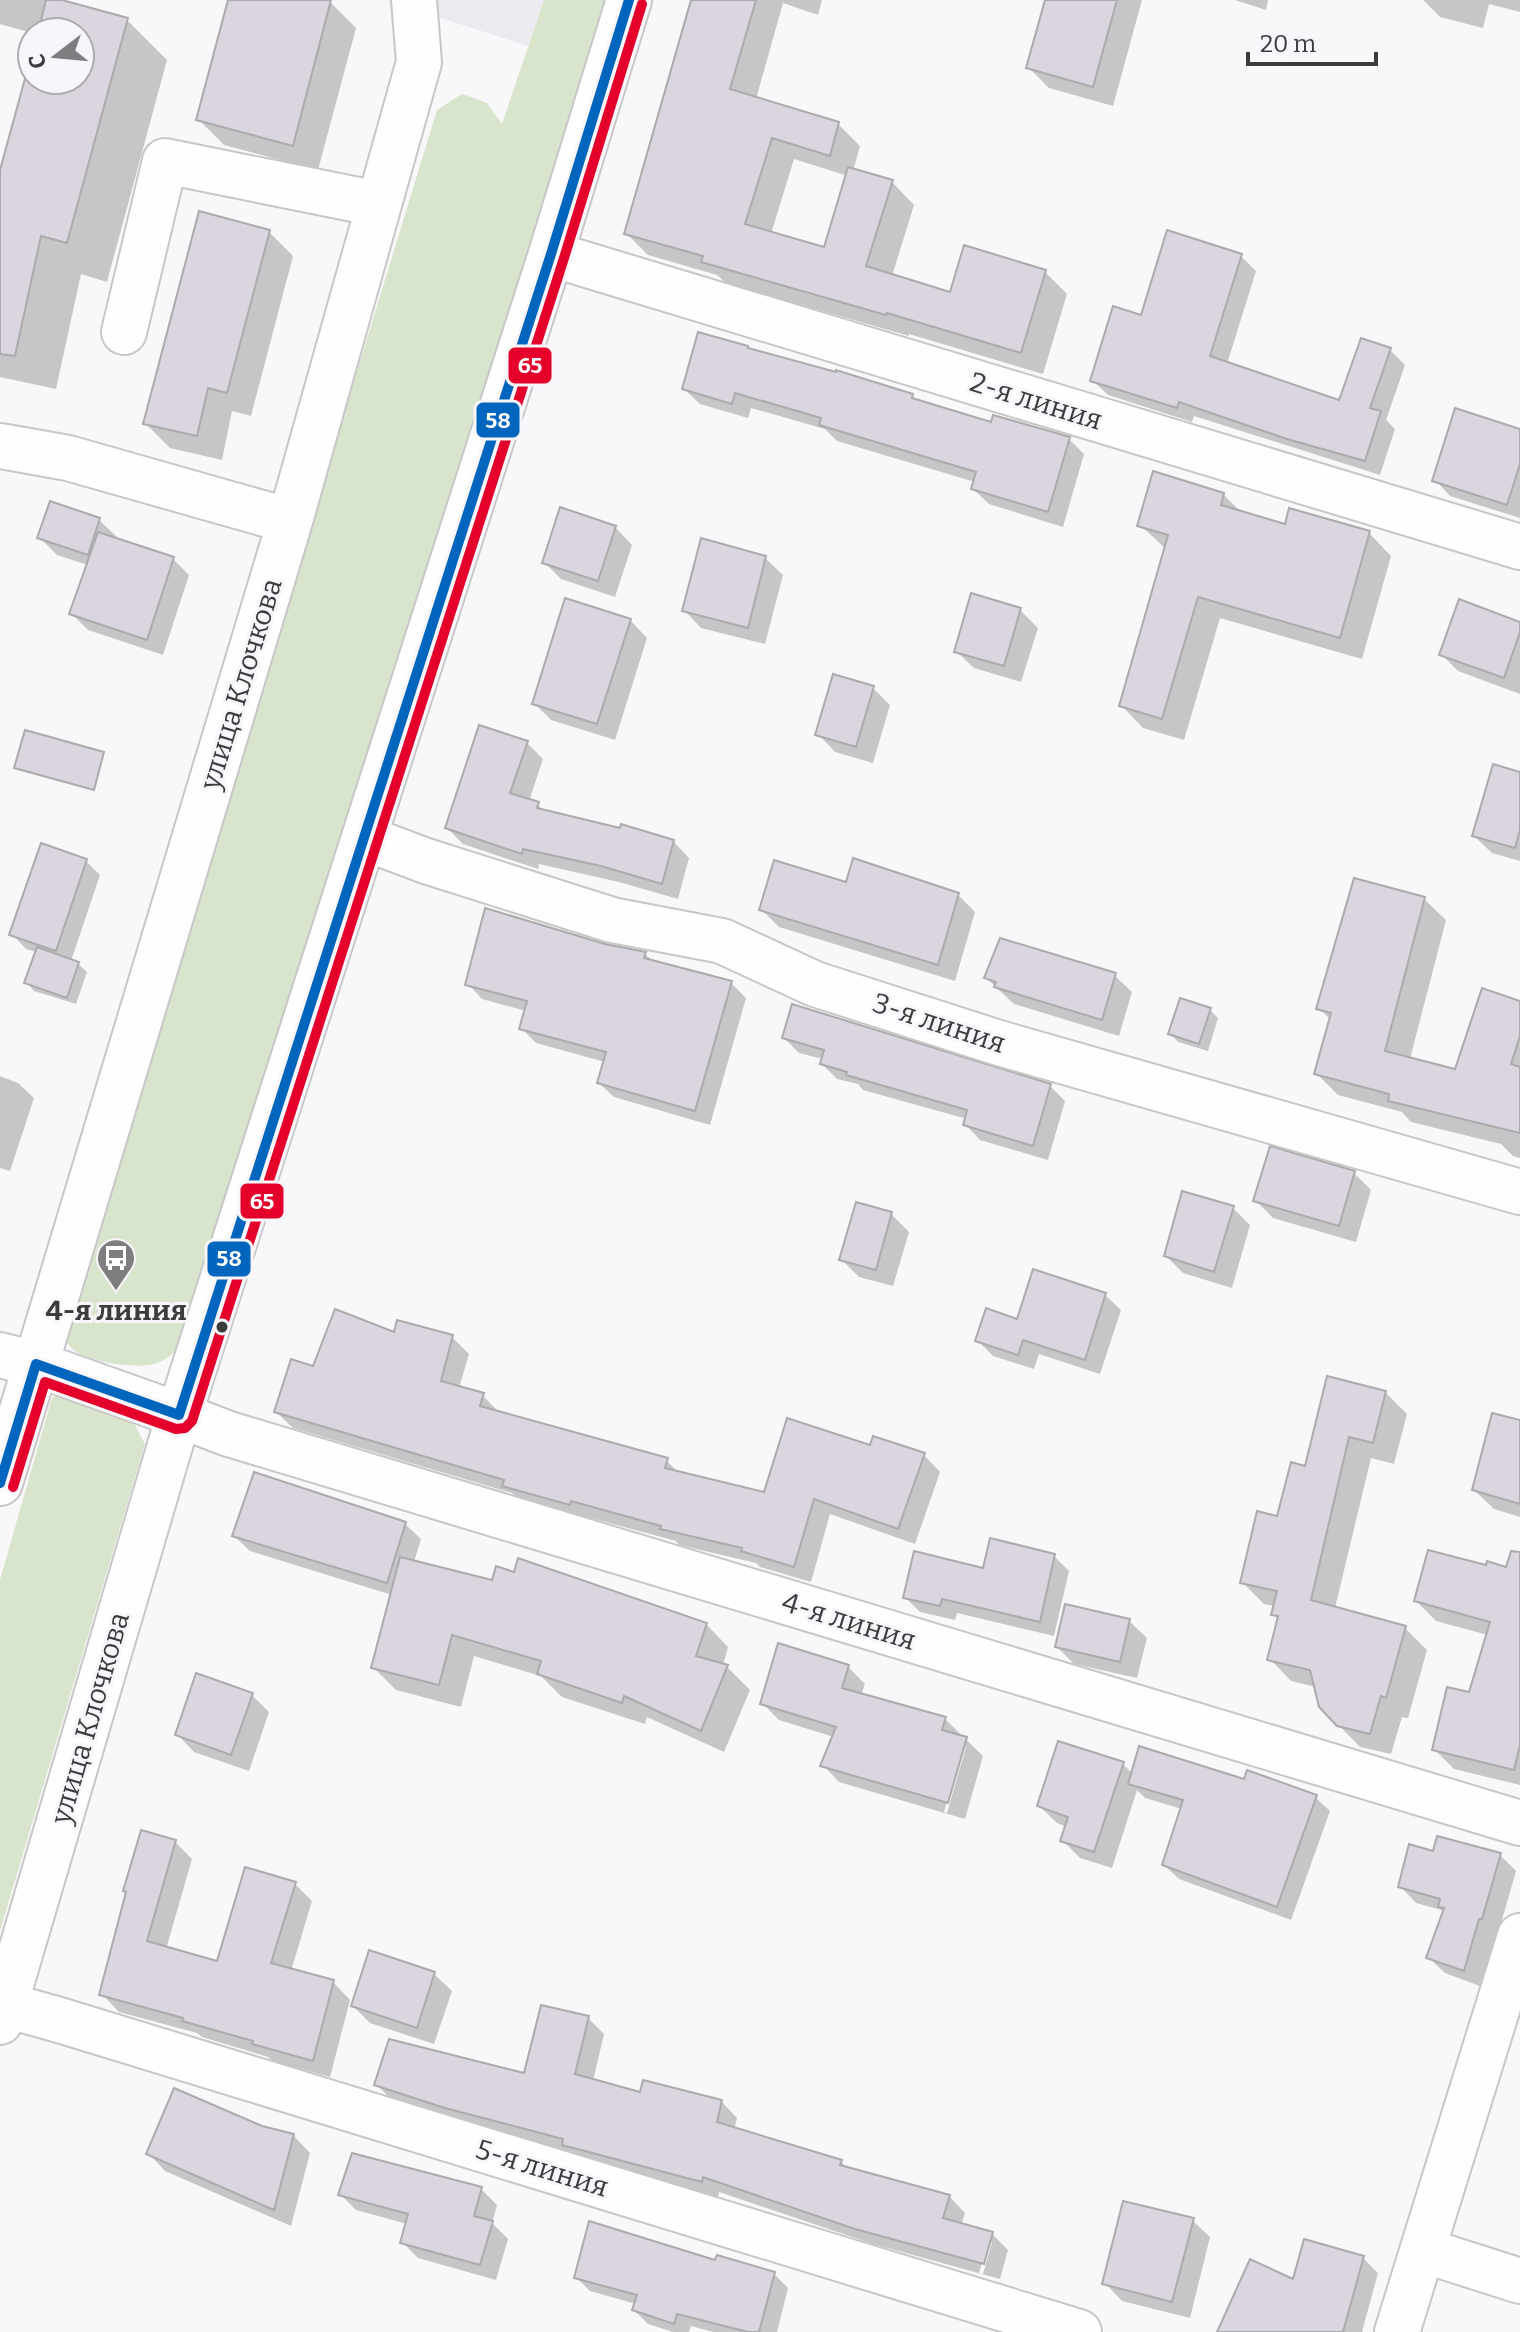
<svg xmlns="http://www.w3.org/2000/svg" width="1520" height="2332" font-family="Bitter,serif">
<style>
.built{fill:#ede9f0}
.green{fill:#d8e4cc}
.shadow{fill:#0003;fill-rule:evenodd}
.building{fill:#dad5de;stroke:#abaaac;stroke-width:2}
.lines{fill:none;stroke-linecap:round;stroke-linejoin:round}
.minor-casing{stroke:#c8c7c8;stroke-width:48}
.minor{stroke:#fefefe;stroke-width:44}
.bus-1-casing{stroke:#f8f6fa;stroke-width:16}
.bus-2-casing{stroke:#f8f6fa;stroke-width:16}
.bus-1{stroke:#0065bd;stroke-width:10}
.bus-2{stroke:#e4002b;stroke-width:10}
.bus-dot{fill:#3d3c3d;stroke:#f8f6fa;stroke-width:3}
.labels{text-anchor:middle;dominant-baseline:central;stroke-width:6;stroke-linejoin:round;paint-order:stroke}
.street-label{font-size:28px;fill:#3d3c3d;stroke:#f8f6fa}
.poi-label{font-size:28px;font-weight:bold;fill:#3d3c3d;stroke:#f8f6fa}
.line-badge{stroke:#f8f6fa;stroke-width:3}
.badge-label{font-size:22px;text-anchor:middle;font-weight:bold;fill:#fff}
</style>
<rect width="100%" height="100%" fill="#f8f7f9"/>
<path class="built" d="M385,0H544L528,46Z"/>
<path class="green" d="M544,0H608L185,1343C176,1351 166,1361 154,1364C136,1369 88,1362 74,1350C69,1347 65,1339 62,1335L437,110L462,94L487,103L502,124Z
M65,1392L131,1418L145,1444L0,1931V1580L52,1398Z"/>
<path class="shadow" d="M0,0H65L64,3L127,20L167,60L107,282L81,274L56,389L0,377V177L32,60V80H80V32L32,33L0,24Z
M230,0H324L330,2L356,28L318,170L224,145L198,119Z
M693,0H822L818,15L783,3L756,99L838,124L860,146L853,171L892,182L914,205L892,276L952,295L1045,272L1067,294L1043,374L909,334V336L726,283L717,275L648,255L626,233ZM794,159L848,176L825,250L771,234Z
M1047,0H1142L1113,106L1049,88L1028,67Z
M1235,0H1268L1266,10Z
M1423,0H1520V12L1489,4L1483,28L1440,17Z
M269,232L293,256L251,416L232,411L222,460L170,448L145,423Z
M1241,256L1256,271L1227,364L1341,402L1390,350L1405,365L1386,420L1395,429L1380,475L1194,416L1192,422L1108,395L1092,380L1142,318Z
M684,389L912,396L917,402L992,424L1069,439L1084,454L1063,527L989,504L973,489L975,482L837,441L825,429L751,408L748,418L700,404Z
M1520,431V518L1450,496L1435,480Z
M1223,494L1243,514L1286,526L1369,533L1391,556L1362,659L1220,618L1184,740L1143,728L1121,705L1166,549L1140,525Z
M99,520L117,537L116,540L173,559L189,575L163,655L88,630L71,613L88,565L57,555L40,538Z
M615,527L632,545L615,597L561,579L544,562Z
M765,558L783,575L765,644L701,628L684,610Z
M1020,610L1038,628L1021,682L974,668L956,651Z
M630,620L647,638L615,740L551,720L534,703Z
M1520,624V694L1458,671L1441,654Z
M873,688L890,705L873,763L835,752L818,734Z
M527,743L543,759L529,801L537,804L546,813L673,841L689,858L678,899L619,882L539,864L538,869L463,844L447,828Z
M1520,774V861L1492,853L1474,836Z
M86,861L100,875L71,961L78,964L87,972L76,1004L34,991L26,982L37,952L26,949L12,934Z
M958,895L975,912L955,981L779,927L762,910Z
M1424,899L1446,920L1410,1059L1456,1071L1520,1003V1158L1513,1156L1501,1144L1411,1122L1402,1112L1338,1095L1317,1074L1331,1020L1319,1008Z
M604,946L645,954L654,962L731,983L746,998L710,1125L614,1097L599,1083L605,1062L536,1043L522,1029L526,1011L482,999L468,984Z
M1114,975L1132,992L1119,1036L1014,1004L986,978Z
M1210,1010L1218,1018L1208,1051L1178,1042L1170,1033Z
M784,1038L1050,1086L1065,1101L1048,1160L980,1140L965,1124L967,1119L863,1090L858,1084L837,1079L822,1064L823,1059L799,1053Z
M0,1076L18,1083L34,1098L10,1171L0,1168Z
M1354,1173L1371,1190L1356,1242L1273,1218L1255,1200Z
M857,1204L891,1214L909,1232L893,1286L859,1277L841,1259Z
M1233,1208L1250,1225L1232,1288L1183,1273L1166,1256Z
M1105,1295L1121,1310L1100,1374L1039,1354L1034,1369L993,1356L977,1340L1018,1321Z
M395,1335L452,1337L469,1354L459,1388L482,1395L499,1412L666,1460L680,1474L765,1494L871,1447L924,1455L940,1472L915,1544L830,1514L811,1582L760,1567L756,1563L679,1545L676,1541L587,1517L586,1521L521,1502L512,1493L293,1428L276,1412L315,1368Z
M1385,1392L1407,1414L1394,1464L1371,1458L1335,1608L1405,1628L1427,1650L1408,1718L1402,1717L1391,1754L1360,1747L1320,1706L1316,1687L1291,1681L1270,1659L1279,1620L1273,1615L1275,1606L1264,1604L1242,1582L1306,1468Z
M1520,1423V1517L1494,1509L1474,1490Z
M405,1524L421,1539L414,1562L494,1582L706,1624L728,1647L723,1666L727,1667L750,1690L724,1752L647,1717L645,1724L562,1697L541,1676L474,1656L461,1707L396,1690L373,1667L392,1595L250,1551L234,1536Z
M1054,1556L1069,1571L1054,1636L957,1613L955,1620L920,1612L905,1597L984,1570Z
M1520,1573V1785L1454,1769L1434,1749L1471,1694L1488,1635L1436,1621L1416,1601Z
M1129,1621L1147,1638L1137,1678L1074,1664L1057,1647Z
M848,1667L865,1684L861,1695L945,1719L983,1756L965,1819L839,1782L823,1765L834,1737L779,1720L762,1703ZM962,1747H966L947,1813L944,1812Z
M252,1695L269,1712L249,1771L194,1752L177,1734Z
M1123,1764L1133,1774L1245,1781L1315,1797L1330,1811L1291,1920L1179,1879L1164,1865L1182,1809L1145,1798L1137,1790L1112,1868L1080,1858L1062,1840L1067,1827L1057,1823L1039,1806Z
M175,1842L192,1859L166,1949L218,1964L295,1884L312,1901L291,1971L333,1982L350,2000L330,2077L272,2061L268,2057L202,2037L197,2033L119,2012L102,1994Z
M1434,1854L1500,1855L1516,1871L1498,1934H1496L1480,1986L1445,1973L1428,1957L1445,1911L1416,1903L1400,1886Z
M434,1974L452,1991L434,2044L370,2023L353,2006Z
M588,2018L604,2034L593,2081L641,2094L721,2101L737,2118L734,2130L841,2162L848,2169L949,2196L965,2213L961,2225L992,2234L1008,2250L1000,2279L873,2244L719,2192L718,2197L580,2160L572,2152L463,2124L392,2100L376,2084L526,2076ZM988,2242H992L983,2274L979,2273Z
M261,2128L293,2135L310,2153L291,2226L165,2171L148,2153Z
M481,2189L497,2205L492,2223L508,2239L496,2280L418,2258L402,2242L407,2224L356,2210L340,2194Z
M1192,2220L1210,2237L1190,2318L1122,2301L1105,2283Z
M1363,2258L1378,2273L1362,2332H1234L1294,2281Z
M717,2263L774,2274L788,2288L777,2332H713L691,2326L689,2332H673L648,2324L634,2310L636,2304L590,2291L576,2277Z"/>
<path class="building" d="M46,0H62L128,18L67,243L41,236L15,356L0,354V170L32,53V80H80V32H38Z
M228,0H331L293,146L196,120Z
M691,0H756L730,89L839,122L830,156L772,138L745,224L824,247L848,167L893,180L866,266L950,292L964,245L1046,270L1021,353L887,313L886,315L701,262L703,256L624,234Z
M1045,0H1117L1093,87L1026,68Z
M199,211L270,230L227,393L208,388L197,436L143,424Z
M1167,230L1242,254L1210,356L1339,400L1361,338L1391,348L1370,408L1381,411L1365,461L1287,439L1179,402L1177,408L1090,381L1113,306L1141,315Z
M698,332L748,346V348L836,372V370L913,394L912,398L991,422L993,415L1070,437L1048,512L971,489L976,472L819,425L821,418L735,393L732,404L682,389Z
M1455,408L1520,429V464L1507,505L1432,481Z
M1153,471L1224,493L1221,505L1285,524L1289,508L1370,531L1340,638L1198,597L1162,719L1119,706L1168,535L1137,526Z
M50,501L100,518L88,555L37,538Z
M560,507L616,526L598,581L542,563Z
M98,532L174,557L147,640L69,614Z
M701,538L766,556L748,628L682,611Z
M971,593L1021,608L1004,666L954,652Z
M565,598L631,619L597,724L532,704Z
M1459,599L1520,622V632L1504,678L1439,655Z
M833,674L874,686L856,747L815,735Z
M479,725L528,741L510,793L539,802L537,808L620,828L621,824L674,840L662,884L601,866L523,849L522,854L445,828Z
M25,730L104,752L94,790L14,768Z
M1493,764L1520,772V830L1515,848L1472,836Z
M41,843L87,859L56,951L9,935Z
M853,858L959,893L938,965L759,910L774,860L846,882Z
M1354,878L1425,897L1385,1051L1455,1069L1482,988L1520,1001V1036L1511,1064L1520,1067V1133L1388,1101L1389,1094L1314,1074L1331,1013L1316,1009Z
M485,908L605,944L646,952L644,958L732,981L695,1111L597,1083L606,1052L519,1029L527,1001L465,985Z
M1000,938L1116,973L1102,1020L994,987L996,982L984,978Z
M37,947L79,962L67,998L24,983Z
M1180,998L1211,1008L1199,1044L1168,1034Z
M792,1004L1051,1084L1033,1146L963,1125L967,1110L846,1075L847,1072L820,1064L824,1050L782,1038Z
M1270,1146L1355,1171L1339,1226L1253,1201Z
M1182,1191L1234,1206L1214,1272L1164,1256Z
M856,1202L892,1212L876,1270L839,1260Z
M1033,1269L1106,1293L1085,1360L1023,1340L1018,1355L975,1341L986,1308L1017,1319Z
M335,1309L394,1332L397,1320L453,1335L441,1381L484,1393L480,1406L668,1458L665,1468L764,1492L787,1418L870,1445L873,1436L925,1453L898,1529L814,1499L794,1567L741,1551L742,1548L660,1529L661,1526L571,1501L570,1505L502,1486L504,1480L274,1412L291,1359L313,1366Z
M1327,1376L1386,1391L1373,1443L1349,1437L1311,1600L1406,1626L1386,1698L1381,1696L1370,1734L1337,1726L1319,1707L1310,1670L1267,1660L1278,1616L1271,1615L1277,1591L1240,1583L1257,1511L1277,1516L1291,1462L1305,1466Z
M1492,1413L1520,1420V1504L1472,1490Z
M254,1472L406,1522L387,1583L232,1536Z
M990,1538L1055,1554L1040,1622L942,1599L940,1606L903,1598L914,1551L983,1568Z
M1428,1550L1486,1565L1487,1561L1506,1567L1511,1551L1520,1552V1745L1514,1770L1432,1750L1447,1687L1469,1692L1490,1622L1414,1601Z
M400,1557L492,1580L496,1566L514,1572L518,1558L707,1623L696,1656L728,1665L701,1731L624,1696L622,1703L537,1674L541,1661L452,1635L439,1685L371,1668Z
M1065,1604L1130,1619L1120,1662L1055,1647Z
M778,1643L849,1665L842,1688L946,1717L942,1730L967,1737L948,1803L820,1766L836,1727L760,1704Z
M196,1673L253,1693L231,1755L175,1735Z
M1058,1741L1124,1762L1094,1852L1060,1841L1068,1817L1037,1806Z
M1139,1746L1244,1779L1247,1770L1317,1795L1277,1907L1162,1865L1183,1800L1128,1784Z
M141,1830L176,1840L147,1941L217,1961L245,1867L296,1882L271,1963L334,1980L313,2061L252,2044L253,2041L182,2021L183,2018L99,1995L126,1892L123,1891Z
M1437,1836L1501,1853L1482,1919H1479L1464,1971L1426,1958L1444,1908L1438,1907L1440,1899L1398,1887L1409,1844L1433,1851Z
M369,1950L435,1972L417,2028L351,2006Z
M541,2005L589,2016L575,2074L640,2092L643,2080L722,2100L717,2122L842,2160L840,2165L950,2195L943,2218L993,2232L984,2264L855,2229L703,2177L702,2182L562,2145L563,2139L445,2108L374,2085L389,2039L524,2073Z
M174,2088L262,2126L294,2134L274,2210L146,2154Z
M352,2153L482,2187L474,2216L493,2221L480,2265L400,2243L408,2214L338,2195Z
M1123,2201L1194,2218L1172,2302L1102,2284Z
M589,2221L715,2260L717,2255L775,2272L759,2332H748L677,2314L674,2324L632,2310L637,2295L574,2278Z
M1304,2239L1364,2256L1343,2332H1217L1250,2259L1293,2279Z"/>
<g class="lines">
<g class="minor-casing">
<path id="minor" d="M551,254L1520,547
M124,332L165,161L378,204
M0,446L68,458L290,521
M365,838L426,861L612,920L722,941L815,984L999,1043L1520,1192
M0,1355L36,1364L290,521L419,62L414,0
M0,1483L36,1364L179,1415L551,254L629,0
M5,2005L56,2019L1079,2332
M0,2022L179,1415L229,1434L1520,1823
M1423,2250L1520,2281
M1397,2332L1520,1936"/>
</g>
<use href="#minor" class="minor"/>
<g class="bus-1-casing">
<path id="bus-1" d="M0,1483L36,1364L179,1415L551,254L629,0"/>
</g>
<g class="bus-2-casing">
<path id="bus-2" d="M13,1487L45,1382L176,1429L185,1428L192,1421L564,258L642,4"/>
</g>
<use href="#bus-1" class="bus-1"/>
<use href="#bus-2" class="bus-2"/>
</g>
<defs>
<g id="bus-pin" transform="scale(2)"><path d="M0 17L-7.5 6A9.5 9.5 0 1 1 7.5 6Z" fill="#7e7d7f" stroke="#f8f6fa"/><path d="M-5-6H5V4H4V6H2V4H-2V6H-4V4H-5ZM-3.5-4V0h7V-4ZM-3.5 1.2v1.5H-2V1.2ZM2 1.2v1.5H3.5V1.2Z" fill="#fff"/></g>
</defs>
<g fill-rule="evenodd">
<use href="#bus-pin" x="116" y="1258"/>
</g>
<circle class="bus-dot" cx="222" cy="1327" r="7"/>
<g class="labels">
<g class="street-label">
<text transform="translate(1036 401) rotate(17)">2-я линия</text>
<text transform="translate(241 684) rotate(-73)">улица Клочкова</text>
<text transform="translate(939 1023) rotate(18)">3-я линия</text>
<text transform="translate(849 1621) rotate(17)">4-я линия</text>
<text transform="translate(90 1718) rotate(-74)">улица Клочкова</text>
<text transform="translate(542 2168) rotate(17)">5-я линия</text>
</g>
<g class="poi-label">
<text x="116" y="1310">4-я линия</text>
</g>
</g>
<g class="line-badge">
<rect x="507" y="346" width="46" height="39" rx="8" fill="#e4002b"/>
<rect x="475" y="401" width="46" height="38" rx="8" fill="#0065bd"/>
<rect x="239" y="1182" width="46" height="38" rx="8" fill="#e4002b"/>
<rect x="206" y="1240" width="46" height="38" rx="8" fill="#0065bd"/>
</g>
<g class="badge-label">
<text x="530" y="373">65</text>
<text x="498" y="428">58</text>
<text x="262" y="1209">65</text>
<text x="229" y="1266">58</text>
</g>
<g transform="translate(56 56) rotate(254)"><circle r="38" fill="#f8f6fa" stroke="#adacae" stroke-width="2"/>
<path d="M0-6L14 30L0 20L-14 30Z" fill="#7e7d7f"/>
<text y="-12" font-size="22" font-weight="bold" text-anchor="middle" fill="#3d3c3d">С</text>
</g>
<path d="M1248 52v12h128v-12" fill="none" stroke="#3d3c3d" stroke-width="4"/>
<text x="1260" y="52" font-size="24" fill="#3d3c3d" stroke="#f8f6fa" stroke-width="6" paint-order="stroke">20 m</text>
</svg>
